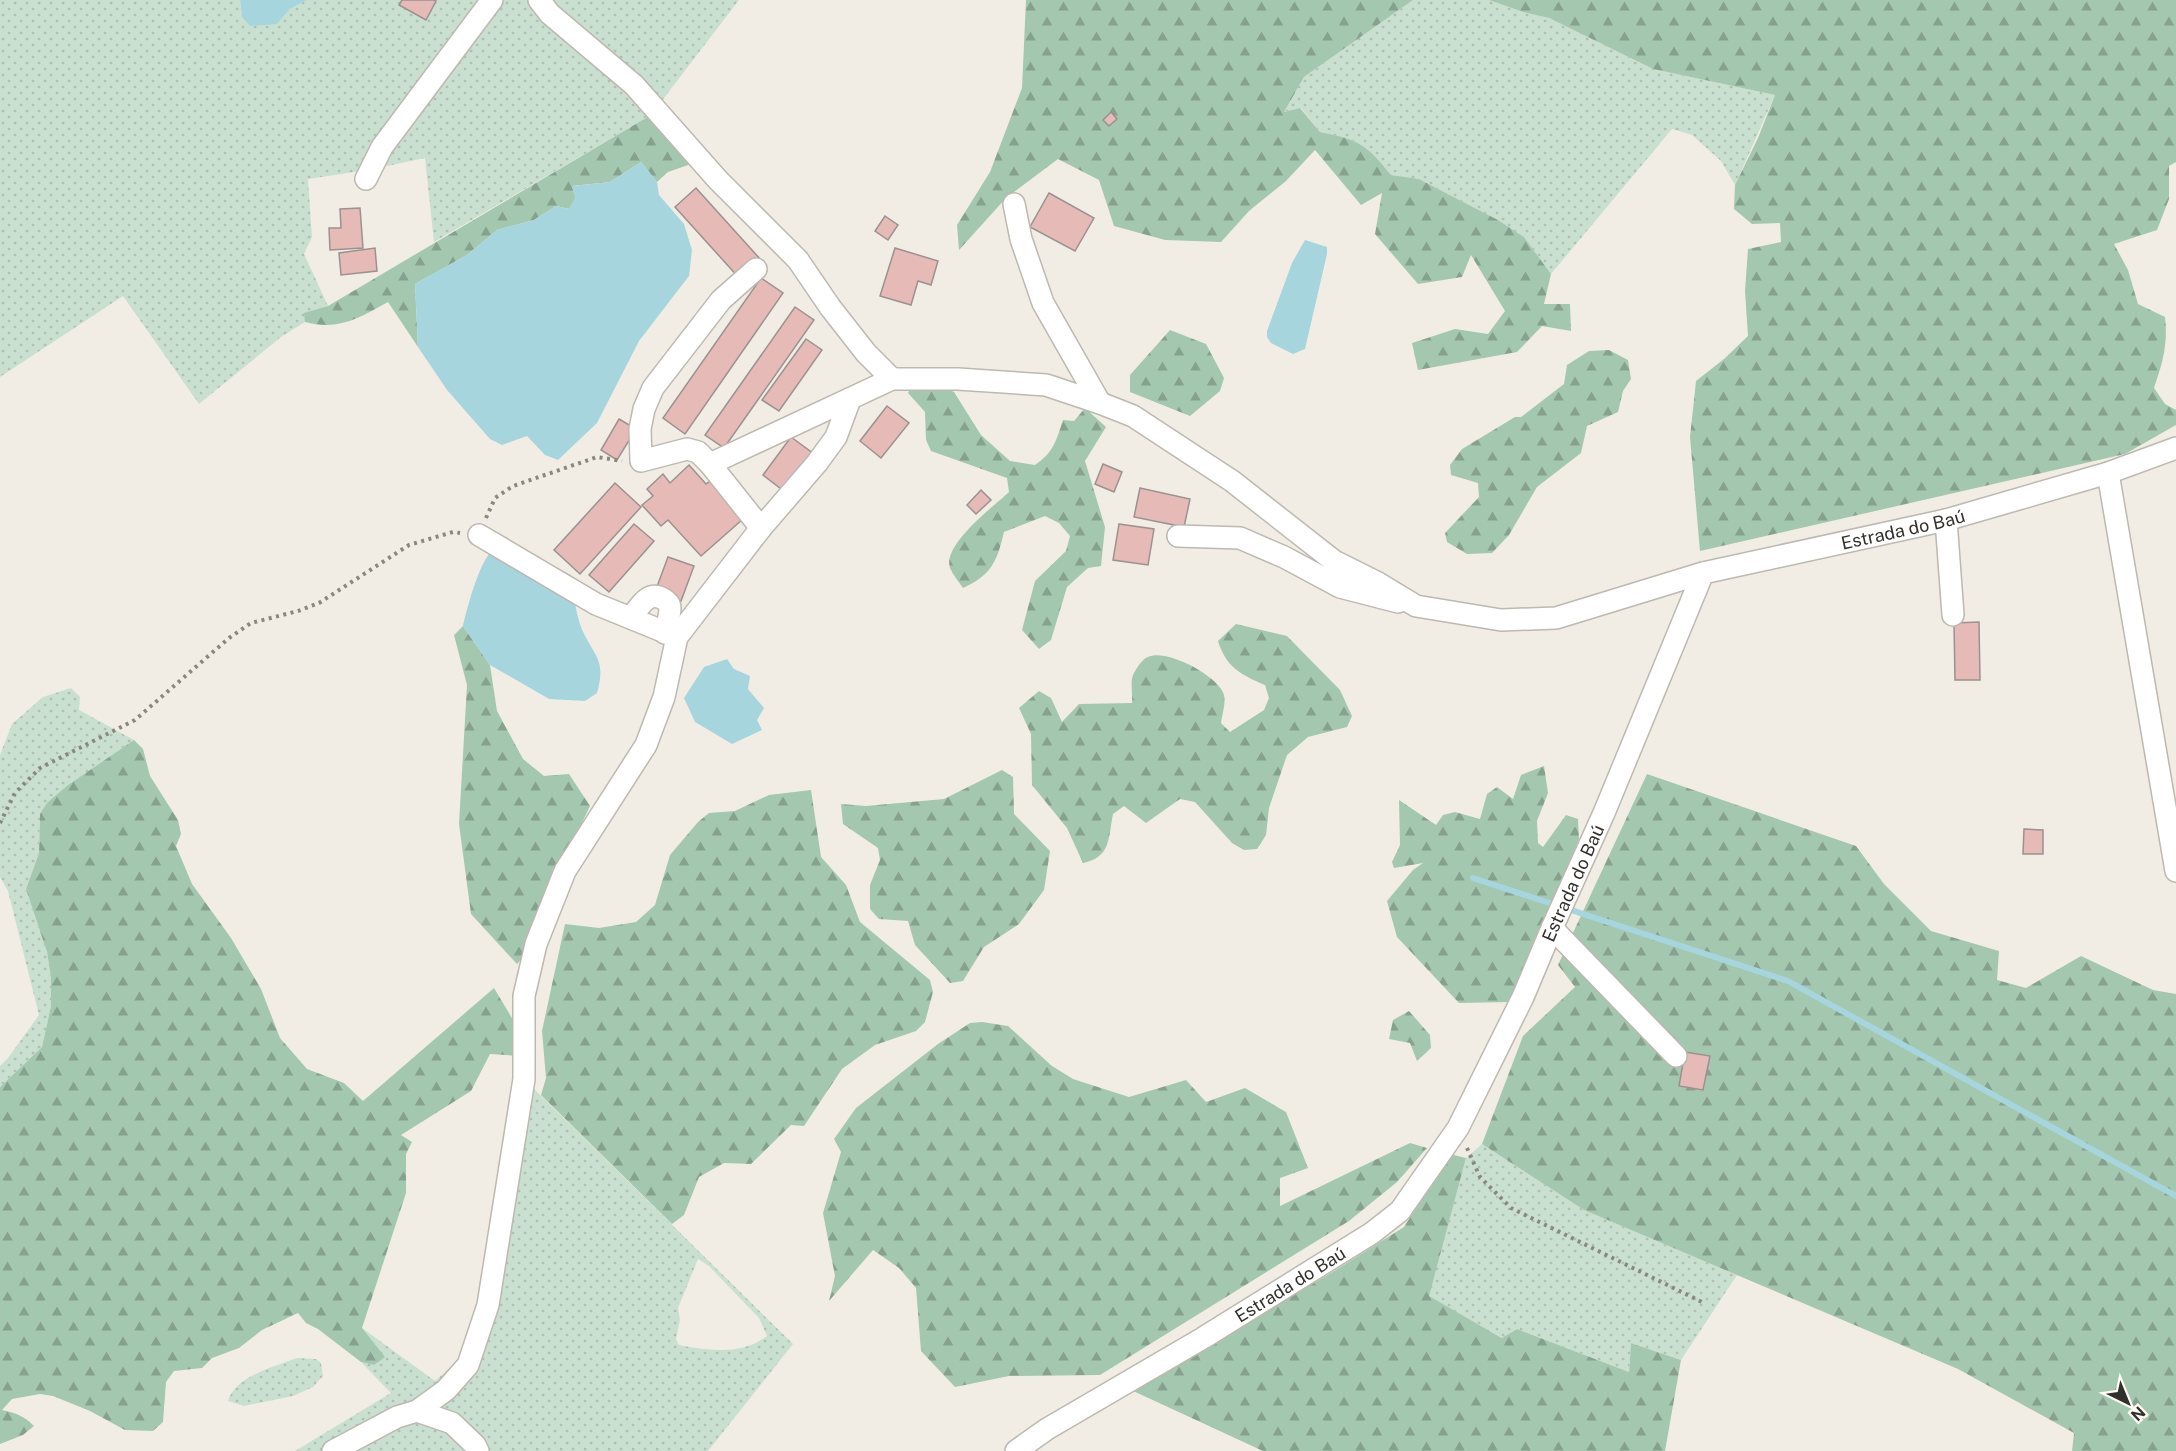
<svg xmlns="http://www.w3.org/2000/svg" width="2176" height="1451" font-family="'Public Sans',sans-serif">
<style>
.green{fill:url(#green-dots);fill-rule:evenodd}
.forest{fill:url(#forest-firs)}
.water{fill:#a6d5de}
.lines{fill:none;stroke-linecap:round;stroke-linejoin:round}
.stream{stroke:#a6d5de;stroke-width:6}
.building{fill:#e6bab7;stroke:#9b9190;stroke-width:1.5}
.minor-casing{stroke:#bdb8b0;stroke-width:24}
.path{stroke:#8a8781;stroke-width:4;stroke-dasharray:3 4.5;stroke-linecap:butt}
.minor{stroke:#fff;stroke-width:21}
.labels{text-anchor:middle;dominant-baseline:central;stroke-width:4.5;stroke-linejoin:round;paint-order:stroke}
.street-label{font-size:18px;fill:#32302d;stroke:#fffaf3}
</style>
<defs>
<pattern id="green-dots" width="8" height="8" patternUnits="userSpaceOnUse" patternTransform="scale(1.5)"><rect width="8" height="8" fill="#c9dfcf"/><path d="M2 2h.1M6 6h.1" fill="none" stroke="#adc0b2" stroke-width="1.8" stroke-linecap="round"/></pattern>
<pattern id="forest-firs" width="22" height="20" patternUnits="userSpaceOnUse" patternTransform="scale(1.5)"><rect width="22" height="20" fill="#a4c7af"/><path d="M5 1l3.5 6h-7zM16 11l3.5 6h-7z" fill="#86a28f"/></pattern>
</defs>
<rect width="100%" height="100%" fill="#f2ede4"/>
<path class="green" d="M0,0H240L242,17L277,24L290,9L307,0H739L651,115L434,242L425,158L368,170L308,179L312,237L304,254L328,306L305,313V322L281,337L199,404L123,296L0,377Z
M1413,0H1489L1523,12L1549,18L1653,69L1775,95L1735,185L1721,161L1692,135L1672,129L1551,274L1524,237L1498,220L1419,179L1391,175C1366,144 1360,140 1320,132L1301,108L1284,112L1304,77Z
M71,688L80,697L79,710L134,740L68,785L40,814L39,853L26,889L47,952L51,978V1006L42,1047L0,1087V1066L8,1058L39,1015L8,891L0,877V755L12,724L43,697Z
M518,1073L793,1344L708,1451H295L391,1393L361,1362L374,1365L362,1328L435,1381L461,1358L475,1322ZM698,1259L709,1266L759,1318L767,1336C743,1355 709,1351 679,1345L676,1339L680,1320L678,1308Z
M1482,1144L1584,1210L1737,1275L1681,1360L1631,1343L1629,1372L1517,1329L1503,1338L1428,1296L1466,1158Z
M297,1358L316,1359L321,1363L323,1376L313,1387L293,1396L244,1406L228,1401C235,1376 274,1367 297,1358Z"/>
<path class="forest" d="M1026,0H1413L1304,77L1284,112L1300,108L1320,132C1360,140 1366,144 1391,175L1419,179L1498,220L1524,237L1551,274L1544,304H1570L1571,331L1542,326L1517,352L1418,370L1412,343L1455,329L1488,334L1505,311L1471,255L1462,277L1418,284L1375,234L1382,193L1361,205L1315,150L1286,181L1249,211L1221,242L1165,240L1114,226L1099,180L1058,159L1006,198L959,250L957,225L990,172L1022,88Z
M1489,0H2176V162L2169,166V199L2157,230L2114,244L2128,270L2138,304L2165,317C2168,344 2163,362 2154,388L2165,404L2176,410V425L2125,454L1700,551L1690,437L1696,381L1724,359L1748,336L1745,291L1748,249L1781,242L1780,223L1752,224L1734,209L1735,185L1758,138L1775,95L1653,69L1549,18L1523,12Z
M651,115L694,163L668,172L657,182L641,162L610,182L572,186L576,198L569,209L556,206L534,220L497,230L467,255L415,284L418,347L388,302C359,318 339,331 305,322L304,313L328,306Z
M1170,330L1206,344L1224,378L1220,391L1190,416L1130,392V375Z
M1609,350L1628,360L1631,379L1623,391L1618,412L1587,426L1581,453L1537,487L1509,535L1492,553L1467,554L1447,542L1445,533L1479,497L1478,483L1451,475L1450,465L1462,449L1515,417H1521L1564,384L1567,365L1589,351Z
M933,383L954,392L981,435L1010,461L1035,465C1054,452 1056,441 1063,420L1074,421L1085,408L1106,427L1085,461L1105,527L1101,566L1088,568L1067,587L1051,640L1039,649L1022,630L1035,581L1066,551L1070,536L1059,523L1045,516L1004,532C997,561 992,575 963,588C959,582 953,575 950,568C942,545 993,507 1009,492L1007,478L931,451L926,440L925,412L908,393L911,387Z
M1236,624L1287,636L1340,690L1352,716L1347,727L1308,737L1287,755L1269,808L1266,835L1257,849L1244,850L1232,843L1195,802L1180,799L1146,823L1124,806L1113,814C1108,839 1111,857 1083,863L1067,828L1032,785L1031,734L1019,708L1039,691L1051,698L1062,722L1079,704L1132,703C1133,694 1130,683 1133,675C1136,669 1142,659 1148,657C1166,648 1219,676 1224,695C1226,703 1222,715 1221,723L1230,732L1264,710L1269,698L1265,685C1241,675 1226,667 1218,641Z
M463,626L490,665L497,711L523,759L544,776L569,774L590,806L537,916L526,954L517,964L471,914L459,824L467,685L454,635Z
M134,740L143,749L150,776L178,820L181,834L176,846L192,884L231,938L261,989L280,1038L307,1069L344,1083L363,1101L494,988L522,1035L521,1056L490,1054L471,1091L401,1135L412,1142L406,1154V1193L362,1328L385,1357L374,1365L361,1362L318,1329L306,1323L298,1313L262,1330L239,1348L212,1358L202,1368L174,1371L166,1382L163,1422L153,1431L125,1430L90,1411L53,1396L40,1394L12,1399L2,1410C15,1413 23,1415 34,1426L23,1435L0,1444V1087L42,1047L51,1006V978L47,952L26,889L39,853L40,814L47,803L68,785Z
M1544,766L1548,793L1537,821L1538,843L1543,847L1566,815L1578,819L1579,839L1510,1002L1459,1003L1397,937L1387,901L1413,870L1423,863L1394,868L1392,862L1400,845L1399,800L1436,825L1443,815L1455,812L1480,819L1487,794L1497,787L1513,799L1521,775Z
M1002,770L1013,777L1014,814L1050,851L1044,890L1019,924L984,947L963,981L950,983L915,945L908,921L879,919L870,909V885L880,860L878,848L843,824L841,804L866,806L944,799Z
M1647,774L1856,846L1884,884L1931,931L1999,951L1997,980L2026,988L2081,956L2153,990L2176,994V1451H2072L2074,1433L1958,1369L1584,1210L1482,1144L1523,1036L1575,987L1558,965Z
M811,790L821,857L846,885L860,922L930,980L933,992L925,1022L916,1031L875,1045L842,1069L804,1126L791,1125L751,1164L724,1163L699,1177L684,1215L672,1224L541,1095L546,1078L542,1031L565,924L599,928L636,922L655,905L670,855L698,822L709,813L735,811L769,795Z
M1409,1011L1430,1035L1431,1048L1417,1061L1410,1043L1389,1039L1393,1020Z
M982,1022L1008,1026L1052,1066L1073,1079L1129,1097L1186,1080L1206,1102L1245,1088L1286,1112L1308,1168L1280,1178V1206L1410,1143L1427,1148L1397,1182L1349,1221L1100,1375L1009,1376L955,1387L921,1351L916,1288L899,1268L873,1250L829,1301L835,1276L823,1213L841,1152L834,1139L856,1108L938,1044L970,1023Z
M1450,1154L1466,1158L1429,1296L1502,1338L1517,1329L1629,1372L1631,1343L1681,1360L1665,1451H1263L1131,1390L1331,1273L1404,1227Z"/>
<path class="water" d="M240,0H307L290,9L277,24L250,26L242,17Z
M641,162L657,182L659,195L684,224L692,250L689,276L639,341L597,423L558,460L545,455L527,436L502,445L490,439L447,390L418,347L415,284L467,255L497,230L534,220L556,206L569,209L575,198L572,186L610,182Z
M1305,240L1327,247V254L1305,349L1293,354L1271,343L1267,337V331L1292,263Z
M503,542L571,575C574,592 575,611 581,627C593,656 607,658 597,693L585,701L549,699L490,665L463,626C468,606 482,547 503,542Z
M727,659L734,669L750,676L748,689L764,708L757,720L762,730L732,744L695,722L684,698L704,667Z"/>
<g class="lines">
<path class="stream" d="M1473,878L1788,981L2176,1196"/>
</g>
<path class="building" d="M402,0H434L436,1L426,20L399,5Z
M1111,112L1117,119L1109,126L1103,120Z
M696,188L761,260L740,279L675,207Z
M1049,193L1094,218L1075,251L1030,227Z
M360,208L363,248L330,250L329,228H341L340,209Z
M885,216L898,225L888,240L875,231Z
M375,248L377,271L341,275L339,253Z
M895,248L938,261L931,285L918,281L911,305L880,296Z
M761,278L783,293L685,434L663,418Z
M795,307L814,320L724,448L705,435Z
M806,339L822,350L779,411L762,400Z
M887,406L909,423L881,458L860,441Z
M619,419L636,429L617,460L601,450Z
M791,437L814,454L785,492L763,475Z
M1103,464L1122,472L1114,492L1095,484Z
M689,465L706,484L710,481L743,519L701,556L668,520L661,526L642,505L653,496L647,489L663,474L670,483Z
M615,483L641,507L580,574L554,550Z
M1140,488L1190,499L1184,527L1134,517Z
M981,490L991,500L976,514L967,505Z
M634,524L654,541L609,592L589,575Z
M1119,524L1154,529L1148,565L1113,560Z
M668,557L694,566L681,601L655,592Z
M1979,622L1980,680H1955L1954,623Z
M2024,829L2043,830V854H2023Z
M1685,1052L1710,1056L1703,1090L1679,1086Z"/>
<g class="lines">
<g class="minor-casing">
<g id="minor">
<path d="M539,0L550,14L634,85L718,180L798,260L830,307L866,353L892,379"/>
<path d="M366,179L382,147L492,0"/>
<path d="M1014,204L1021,239L1043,303L1100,403"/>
<path d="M756,269L721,300L653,388L644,409L640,429L641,461L687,449L698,452L710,464L761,528"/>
<path d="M710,464L892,379H958L1046,385L1100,403L1133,416L1232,481L1334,561L1378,583L1416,606L1501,620L1556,618L1703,573"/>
<path d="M2108,473L2176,871"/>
<path d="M1946,520L1953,615"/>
<path d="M479,535L596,604L677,637"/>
<path d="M1178,536L1240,538L1284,557L1340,587L1398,602"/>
<path d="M631,618C640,606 648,589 665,600C668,603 670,603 670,608C670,616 667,625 665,633"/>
<path d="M1552,928L1676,1056"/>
<path d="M417,1411L446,1390L468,1365L488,1305L524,1079V996L536,944L565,871L646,745L664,697L677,637L761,528L817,463L836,437L850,399"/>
<path d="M333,1451L397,1417L417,1411L452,1423L475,1445L478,1451"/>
<path id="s1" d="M1016,1451L1047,1429L1203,1338L1372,1233L1400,1211L1458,1128L1523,997L1552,928L1604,813L1703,573L1946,520L2108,473L2176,448"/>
</g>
</g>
<path class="path" d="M486,518L495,498L513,486L597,457L622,461
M0,823L15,793L40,768L135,720L229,638L251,623L298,611L319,603L409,545L453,532L460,533
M1467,1148L1480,1177L1511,1208L1704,1303"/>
<use href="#minor" class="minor"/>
</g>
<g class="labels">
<g class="street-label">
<text stroke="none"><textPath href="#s1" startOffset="1366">Estrada do Baú</textPath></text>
<text stroke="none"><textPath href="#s1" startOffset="825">Estrada do Baú</textPath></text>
<text stroke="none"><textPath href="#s1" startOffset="321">Estrada do Baú</textPath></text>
</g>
</g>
<g transform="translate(2128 1403) rotate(137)" stroke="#fffaf3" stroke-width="4.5" paint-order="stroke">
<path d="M0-4.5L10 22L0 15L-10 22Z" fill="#32302d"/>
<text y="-9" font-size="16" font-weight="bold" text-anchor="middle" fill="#32302d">N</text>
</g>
</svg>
